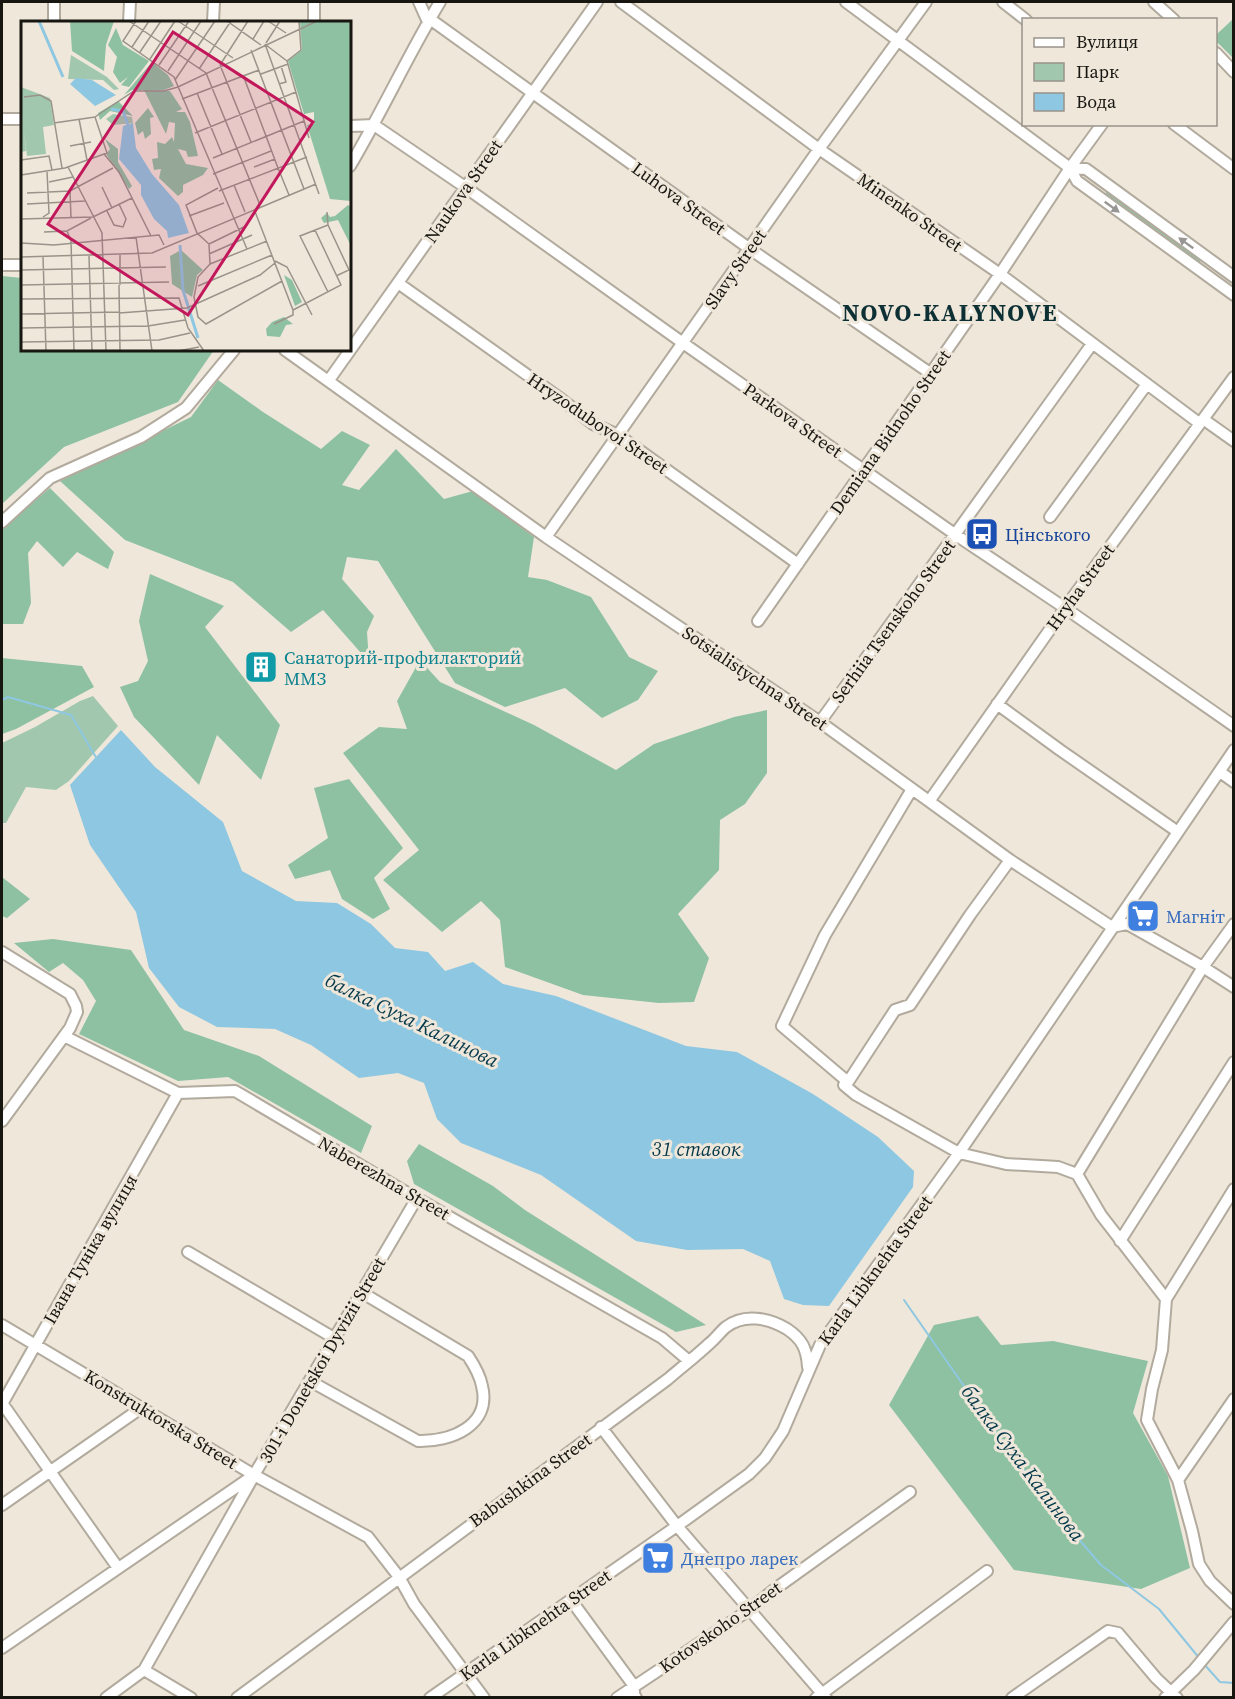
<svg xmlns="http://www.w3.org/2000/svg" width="1235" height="1699" font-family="'Source Serif 4',serif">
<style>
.green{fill:#a1c8af}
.forest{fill:#8ec1a2}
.water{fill:#8ec7e1}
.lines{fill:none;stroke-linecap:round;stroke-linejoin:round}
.stream{stroke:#8ec7e1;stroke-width:2}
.minor-casing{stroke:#b1aa9d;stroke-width:14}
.minor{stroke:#fff;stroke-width:10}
.oneway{fill:#979694}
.labels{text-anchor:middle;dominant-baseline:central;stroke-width:6;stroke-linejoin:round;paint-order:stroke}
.street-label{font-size:18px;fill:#181611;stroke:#efe7da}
.transit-label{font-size:18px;fill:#164399;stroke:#efe7da;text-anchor:start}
.culture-label{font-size:18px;fill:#0d838f;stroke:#efe7da;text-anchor:start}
.shop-label{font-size:18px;fill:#366cbe;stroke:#efe7da;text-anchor:start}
.water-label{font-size:20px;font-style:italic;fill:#03384a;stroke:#efe7da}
.district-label{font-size:24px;font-weight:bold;letter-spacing:1.5px;fill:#0d3035;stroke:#efe7da}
.inset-river{fill:none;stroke:#8ec7e1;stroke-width:3}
.inset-road{fill:none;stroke:#99938a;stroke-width:1.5}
.view{fill:#c2185b;fill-opacity:0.15;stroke:#c2185b;stroke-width:3}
.inset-edge{fill:none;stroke:#181611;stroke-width:3}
</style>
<rect width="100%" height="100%" fill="#efe7da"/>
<path class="green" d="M93,696L118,726L69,781L56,790L26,787L6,823H2V743L35,727L80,701Z"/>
<path class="forest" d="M1233,19V58L1216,41V35Z
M1108,191L1201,259L1199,266L1103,195Z
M2,276L22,278V350H214L178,402L64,447L2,504Z
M218,380L263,412L321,449L342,431L370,445L342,485L359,490L396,449L444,499L473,491L534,537L528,577L547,580L591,597L629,657L658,671L638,700L602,718L565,688L505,707L455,683L378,561L347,557L342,579L374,616L367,632L369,662L323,610L291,632L233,582L125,540L60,481L191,417Z
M50,488L114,552L108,569L77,552L63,567L37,541L28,553L31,603L23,624H2V529Z
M150,574L224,606L205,627L280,725L261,780L217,735L199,785L134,717L120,687L138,681L148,661L139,621Z
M2,658L82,666L94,687L16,729L2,734Z
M420,660L440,682L534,725L616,770L654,744L734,717L767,710V773L745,804L720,820L719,870L678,914L709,958L694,1002L659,1003L583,995L505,967L500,920L481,901L442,932L383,880L419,850L343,753L379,727L407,729L397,701Z
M349,779L403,848L374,878L390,909L373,919L342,899L330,870L295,879L288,865L328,838L314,788Z
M2,877L30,899L7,918L2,916Z
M53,939L131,950L184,1030L259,1056L372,1126L361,1153L228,1077L178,1081L79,1034L96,1001L83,980L63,963L49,972L14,943Z
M419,1144L493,1186L525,1210L706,1325L676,1332L414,1184L407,1161Z
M978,1316L1001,1345L1053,1341L1148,1361L1133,1413L1168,1476L1190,1568L1141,1589L1014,1570L889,1405L934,1325Z"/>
<path class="water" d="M121,730L155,767L223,822L242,871L296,901L337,903L371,924L395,948L428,952L445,971L473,962L503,984L556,996L686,1046L737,1052L813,1094L878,1137L914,1171L913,1187L829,1306L803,1305L784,1299L770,1261L743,1249L687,1250L636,1241L541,1175L461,1143L437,1119L424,1083L398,1073L359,1078L311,1045L275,1029L217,1027L179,1007L149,968L136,912L90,845L70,785Z"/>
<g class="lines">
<path class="stream" d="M2,700L8,697L71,715L97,759
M904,1300L1003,1442L1052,1508L1101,1565L1159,1609L1200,1659
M1203,1663L1220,1682L1234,1683"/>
<g class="minor-casing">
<path id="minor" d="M419,2L428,22
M621,2L819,149L1000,274L1199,423
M846,2L1070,168L1077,181L1234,295
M1003,2L1026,20
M1154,2L1174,20
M430,19L750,249L930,373
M54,22V2
M129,22L130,2
M213,22L214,2
M314,22V2
M1216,53L1234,72
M2,119H22
M1174,124L1234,169
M350,126L374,125L465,187L683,343L956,535L1065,608L1234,726
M350,166C382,112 408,55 440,2
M1070,168L1086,169L1234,277
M2,265H22
M398,283L561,399L593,424L618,435L798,564
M285,350L546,537L820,722L1010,860L1112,927L1127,924L1203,967L1234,987
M329,380L597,2
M1203,419L1234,441
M1050,517L1147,384
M2,522L50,478L141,437L186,408L234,350
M546,537L819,149L926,2
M758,621L1000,274L1070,168L1102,124
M997,704L1060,750L1178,832
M820,722L1092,344
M1220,772L1234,782
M912,789L825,935L782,1026L848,1082L844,1085L856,1095L959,1153L1006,1164L1058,1167L1077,1174L1101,1215L1166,1299L1162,1350L1152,1389L1147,1420L1178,1480L1192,1531L1199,1564L1210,1581L1234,1604
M930,800L1065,608L1234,377
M2,952L70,994L76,1006L77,1012L70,1028L2,1121
M64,1036L178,1093L235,1091L404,1191L662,1338L689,1361
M848,1082L895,1010L910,1005L970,915L1010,860
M1077,1174L1203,967L1234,924
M1120,1241L1234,1062
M188,1252L334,1338
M1166,1299L1234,1189
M2,1325L254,1475L368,1537L399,1577L414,1604L484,1698
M310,1381L418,1441C450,1442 492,1426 482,1386C480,1375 474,1365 468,1356L361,1292
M2,1403L118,1568
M2,1404L178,1093
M601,1427L677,1526L826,1698
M1178,1480L1234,1399
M2,1505L134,1413L138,1406
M571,1600L634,1686V1694L636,1698
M2,1648L254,1475L417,1198
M144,1670L191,1698
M106,1698L144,1670L252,1479
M237,1698L668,1379C682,1367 696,1356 710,1343C716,1338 720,1332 726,1327C744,1313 769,1318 787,1329C802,1339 807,1349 808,1367
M430,1698L677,1526L749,1474L765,1458L783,1431L820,1345L959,1153L1234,750
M617,1698L749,1610L775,1589L910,1492
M816,1698L987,1571
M1012,1698L1108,1631L1118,1633L1156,1678L1177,1698
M1165,1698L1194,1670L1234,1622"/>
</g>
<use href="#minor" class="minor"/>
</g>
<defs><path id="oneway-solid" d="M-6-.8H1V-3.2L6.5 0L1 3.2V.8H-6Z" transform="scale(1.5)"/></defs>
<g class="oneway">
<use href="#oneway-solid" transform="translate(1112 207) rotate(36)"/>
<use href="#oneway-solid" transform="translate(1186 243) rotate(-144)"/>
</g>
<defs>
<g id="bus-square" transform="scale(1.725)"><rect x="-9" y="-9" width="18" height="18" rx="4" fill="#1a4fb4" stroke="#efe7da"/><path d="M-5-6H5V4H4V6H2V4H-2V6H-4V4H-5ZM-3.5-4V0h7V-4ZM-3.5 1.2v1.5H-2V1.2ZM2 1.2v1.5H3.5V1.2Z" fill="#fff"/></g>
<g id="building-square" transform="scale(1.725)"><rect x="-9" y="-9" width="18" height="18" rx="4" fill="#0f9aa8" stroke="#efe7da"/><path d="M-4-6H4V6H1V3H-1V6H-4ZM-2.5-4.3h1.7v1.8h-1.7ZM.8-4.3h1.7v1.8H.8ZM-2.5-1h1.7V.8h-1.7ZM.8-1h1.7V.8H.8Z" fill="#fff"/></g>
<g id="supermarket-square" transform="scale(1.725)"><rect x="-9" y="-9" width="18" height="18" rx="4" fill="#3f7fe0" stroke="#efe7da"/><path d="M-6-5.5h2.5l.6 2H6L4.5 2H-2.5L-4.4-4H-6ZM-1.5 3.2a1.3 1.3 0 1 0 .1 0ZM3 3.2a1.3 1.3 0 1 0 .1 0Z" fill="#fff"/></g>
</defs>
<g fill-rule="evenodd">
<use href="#bus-square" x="982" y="534"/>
<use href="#building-square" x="261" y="667"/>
<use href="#supermarket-square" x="1143" y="916"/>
<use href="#supermarket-square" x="658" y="1558"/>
</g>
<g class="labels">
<g class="street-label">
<text transform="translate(463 191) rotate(-55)">Naukova Street</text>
<text transform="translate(679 198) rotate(36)">Luhova Street</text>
<text transform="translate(910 212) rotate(35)">Minenko Street</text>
<text transform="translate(735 269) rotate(-55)">Slavy Street</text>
<text transform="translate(793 420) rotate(35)">Parkova Street</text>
<text transform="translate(598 423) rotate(34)">Hryzodubovoi Street</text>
<text transform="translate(890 432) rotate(-55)">Demiana Bidnoho Street</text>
<text transform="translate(1080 587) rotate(-54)">Hryha Street</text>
<text transform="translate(893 621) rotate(-54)">Serhiia Tsenskoho Street</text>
<text transform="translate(755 678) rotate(34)">Sotsialistychna Street</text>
<text transform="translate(384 1178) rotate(30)">Naberezhna Street</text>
<text transform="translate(90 1249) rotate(-60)">Івана Туніка вулиця</text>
<text transform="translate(875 1270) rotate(-54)">Karla Libknehta Street</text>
<text transform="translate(322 1360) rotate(-60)">301-i Donetskoi Dyvizii Street</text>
<text transform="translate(161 1419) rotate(31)">Konstruktorska Street</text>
<text transform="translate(530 1480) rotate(-36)">Babushkina Street</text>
<text transform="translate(535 1625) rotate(-35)">Karla Libknehta Street</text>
<text transform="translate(720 1627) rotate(-35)">Kotovskoho Street</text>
</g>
<g class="transit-label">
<text x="1005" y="534">Цінського</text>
</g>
<g class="culture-label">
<text x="284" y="657">Санаторий-профилакторий<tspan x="284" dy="21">ММЗ</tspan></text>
</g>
<g class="shop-label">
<text x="1166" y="916">Магніт</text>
<text x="681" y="1558">Днепро ларек</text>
</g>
<g class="water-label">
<text transform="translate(412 1020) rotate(26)">балка Суха Калинова</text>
<text x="696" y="1149">31 ставок</text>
<text transform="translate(1023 1463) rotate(53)">балка Суха Калинова</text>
</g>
<g class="district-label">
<text x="950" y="312">NOVO-KALYNOVE</text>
</g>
</g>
<g transform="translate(21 21)">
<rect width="330" height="330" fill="#efe7da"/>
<path d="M50,34L86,56L98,68L93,69L82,59L47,58ZM0,66L29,77L33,104L22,106L25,133L6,135L3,111L5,130L0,131ZM92,93L111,96L112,102L92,104L85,98Z" fill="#a1c8af"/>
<path d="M49,0H93L85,24L83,50L51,30ZM279,0H330V180L309,178L286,104L293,103V91L283,93L267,40L281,29ZM95,7L102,24L128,40L108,66L100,64L107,56L99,62L92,51L96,36L87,24ZM131,41L147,54L153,65L143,69H111L103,74ZM123,69L149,70L161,88L155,91H164L169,101L177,135L167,136L165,130L157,128L165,143L187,147L182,154L162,164V171L157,175L138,157L140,148L133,149L131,138L137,137L136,121L144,123L151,116L153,121L154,102L148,101L145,113ZM97,80L112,95L89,90L79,99L77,92ZM127,87L133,96L129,97L130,113L124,118L122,110L117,114L114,102ZM84,118L97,128V141L111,165L108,168L85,133L89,128ZM327,184L330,186V225L317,199L303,202L300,197L306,192L309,196L314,195ZM160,229L182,249L176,254L171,276L151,263L149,235ZM263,254L271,259L281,281L274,285ZM263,296L272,303L265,304L259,316L246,315L245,308L251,301Z" fill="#8ec1a2"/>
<path d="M55,57L71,59L95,74L74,85L49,63ZM112,102L115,127L131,153L158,184L168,212L147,217L146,210L133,198L120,174V164L98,138L102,105Z" fill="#8ec7e1"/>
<path class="inset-river" d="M18,0L42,56M90,88L102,90L107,104M159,224L162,269L177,317"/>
<path class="inset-road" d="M108,0L185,52L239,184M115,0L102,20L153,56L226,228M157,0L212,37M206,0L240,24M247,0L265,12M278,0L280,29L266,40L288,117M232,18L243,0M245,22L259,0M244,23L298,173M245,24L266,40M111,26L128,0M230,29L283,168M119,31L140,0M129,38L154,0M138,44L168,0M199,44L230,121M199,44L227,0M178,48L210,0M147,50L180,0M240,53L267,43M222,54L257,147M154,59L194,0M258,63L265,61L260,45M176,72L201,133M3,76L19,74L30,80L41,147M161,78L238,49M58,98L66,139M33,102L74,96M174,112L275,71M49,125L70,121M83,133L98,151L130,215M192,137L283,100M0,139L28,135L31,149M47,146L81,212L85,330M233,146L254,138M257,147L268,174M192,153L250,130M0,154L44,147L86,132L74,96L113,70H143L157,66L296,0M28,161L52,156M213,164L224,191M81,166L91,187M197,167L165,184L176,212L188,223L189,243L177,256L173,276L177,296L185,303L261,260M49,170L50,197M198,170L286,136M6,172L49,170L92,147M6,183L64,180M233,188L272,289M86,190L93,204L102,206L105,198L98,183M306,191L307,204L279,215L307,271M168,195L203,182M22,196L28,192L26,150M0,198L72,196L111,177M307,204L328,249L315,255M46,210L50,220L53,330M23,211L46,210L70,197M115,216L131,330M0,222L33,224L138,214L143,224M188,223L225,205M188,233L231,214M68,235L71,330M0,236L131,232L295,163M22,236L25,330M254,240L266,246L291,294M189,243L246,220M0,249L145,246M0,264L148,261M98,264L99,330M99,264V234M177,265L251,234M0,278L158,277L167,307L183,330M98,292L166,287L239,254L254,242M0,293L98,291M253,303L272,294V289L320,264L294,209M0,307L127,305L164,299M0,321L138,319L169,312M157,330L178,326"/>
<path class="view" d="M152,11L292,101L167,294L27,203Z"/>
<rect width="330" height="330" class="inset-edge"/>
</g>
<rect width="1235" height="1699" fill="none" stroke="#181611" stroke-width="6"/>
<rect x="1022" y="18" width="195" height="108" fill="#efe7da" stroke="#99938a" stroke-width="1.5"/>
<rect x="1034" y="38" width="30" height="9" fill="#ffffff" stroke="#99938a" stroke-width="1.5"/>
<text x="1076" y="48" font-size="18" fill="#181611">Вулиця</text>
<rect x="1034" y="63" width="30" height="18" fill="#a1c8af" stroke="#99938a" stroke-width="1.5"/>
<text x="1076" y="78" font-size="18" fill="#181611">Парк</text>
<rect x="1034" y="93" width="30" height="18" fill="#8ec7e1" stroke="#99938a" stroke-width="1.5"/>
<text x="1076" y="108" font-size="18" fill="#181611">Вода</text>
</svg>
